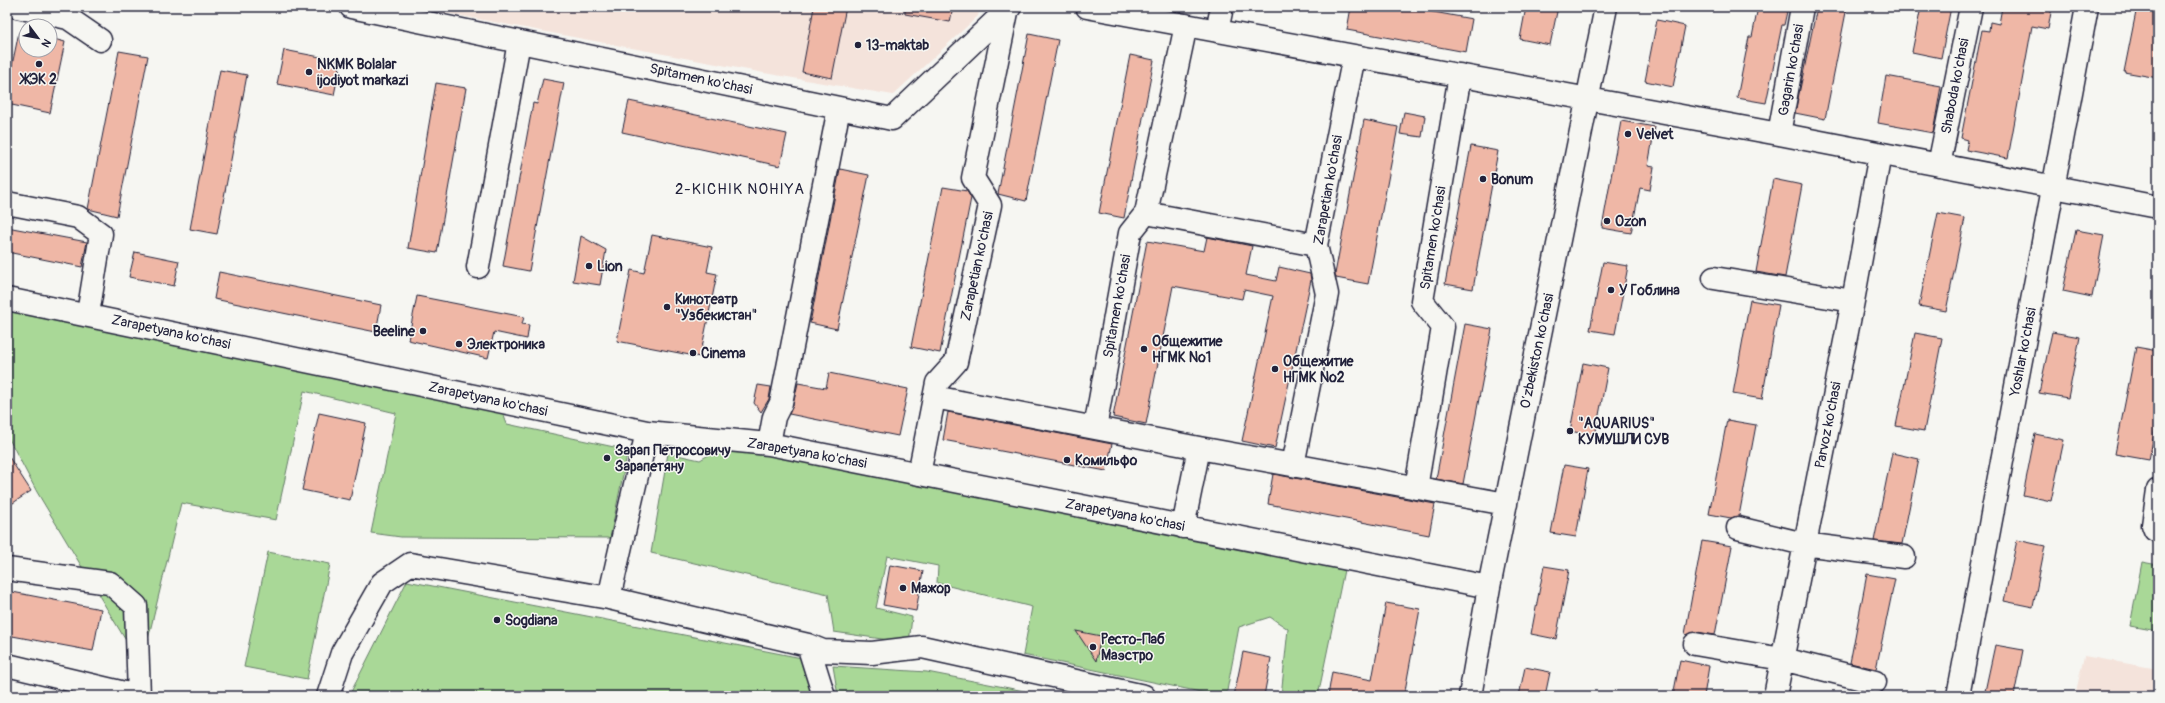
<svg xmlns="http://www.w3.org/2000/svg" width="2165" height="703" font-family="Pangolin,sans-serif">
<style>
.built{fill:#f4e3db}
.green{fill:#a9d897;stroke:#667d69}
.building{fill:#efb7a6;stroke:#22223b}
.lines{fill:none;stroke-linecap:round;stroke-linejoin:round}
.minor-casing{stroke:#22223b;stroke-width:25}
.minor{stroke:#f6f6f2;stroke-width:22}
.poi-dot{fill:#22223b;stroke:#f6f6f2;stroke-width:1.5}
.labels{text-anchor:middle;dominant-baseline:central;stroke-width:3;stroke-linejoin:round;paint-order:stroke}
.poi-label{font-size:14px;font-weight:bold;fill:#22223b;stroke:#f6f6f2;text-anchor:start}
.street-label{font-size:14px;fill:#22223b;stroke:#f6f6f2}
.neighbourhood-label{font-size:15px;letter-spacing:1px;fill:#22223b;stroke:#f6f6f2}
</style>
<rect width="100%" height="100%" fill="#f6f6f2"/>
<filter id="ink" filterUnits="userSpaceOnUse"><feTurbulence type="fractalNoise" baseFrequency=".025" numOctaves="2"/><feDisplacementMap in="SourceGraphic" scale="8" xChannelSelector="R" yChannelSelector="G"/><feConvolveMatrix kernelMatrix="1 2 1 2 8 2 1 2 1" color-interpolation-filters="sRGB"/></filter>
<g filter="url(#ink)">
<path class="built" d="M414,7H980L978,16L893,95L764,73Z
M2084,656L2158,669V696H2075Z"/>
<path class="green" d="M7,308L499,403L507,424L628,450L610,538L401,537L371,533L396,413L304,391L276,520L181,503L145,652L131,649L37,492L7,435Z
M726,445L1344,570L1318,696H1281L1288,629L1270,617L1239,627L1226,696H1220L1023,655L1032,607L937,583L938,566L887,556L876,608L912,617L909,643L834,632L828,594L651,553L668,453L700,460Z
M268,552L330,564L307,679L244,667Z
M2142,562L2158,565V631L2130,626Z
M407,581L807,659L818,696H349Z
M833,666L927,672L1050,696H838Z"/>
<path class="building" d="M814,7H846L832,78L802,72Z
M905,7H953L950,22L905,14Z
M1351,7H1406L1472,19L1466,52L1347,30Z
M1526,7H1558L1550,45L1520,39Z
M1758,7H1788L1784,25H1782L1766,103L1737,98L1749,37H1752Z
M1817,7H1847L1825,119L1795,113Z
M1921,7H1951L1941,58L1912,52Z
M2002,7H2052L2048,29L2032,26L2008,158L1966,150L1968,140L1961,138L1982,30L1989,31L1990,22L1999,24Z
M2137,7H2158V78L2124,72Z
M1657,20L1685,26L1673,87L1645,81Z
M19,32L26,34V50H50V38L65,42L50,113L7,104V89Z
M1029,34L1058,40L1026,201L998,194Z
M284,50L341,61L334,95L277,84Z
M119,51L148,56L117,216L88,209Z
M1130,55L1154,60L1124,218L1099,213Z
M220,70L247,75L217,234L190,229Z
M1886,76L1941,86L1933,133L1878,123Z
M543,79L564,83L529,271L503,266L533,103L537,104Z
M436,83L466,88L437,253L408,248Z
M629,101L787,134L780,166L622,132Z
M1404,112L1425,116L1422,137L1400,134Z
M1364,120L1398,127L1368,284L1336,278L1335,274Z
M1621,121L1655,127L1648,166L1654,167L1650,190L1640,188L1631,233L1602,228Z
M1471,146L1498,151L1473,289L1445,284Z
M840,169L869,175L837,329L810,323Z
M1773,179L1802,185L1785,277L1756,272Z
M943,187L967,191L971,198L940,353L911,347Z
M1938,213L1965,218L1946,311L1919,306Z
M7,227L87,242L82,267L7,252Z
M2076,230L2104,235L2092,297L2063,291Z
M652,235L712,247L707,272L717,274L700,357L617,341L631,270L644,273Z
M581,236L606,250L600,285L573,281Z
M1207,237L1252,246L1246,275L1276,281L1279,267L1310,274L1311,280L1275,448L1242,441L1273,296L1244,290L1242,299L1173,286L1146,424L1113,417L1147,241L1204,251Z
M135,252L179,261L174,286L129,277Z
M1603,262L1628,266L1615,334L1590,330Z
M219,272L381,305L376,332L214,299Z
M417,296L524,317L522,324L529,325L527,339L494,332L488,358L408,340Z
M1750,300L1779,305L1762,399L1733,394Z
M1465,324L1492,329L1463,484L1436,479Z
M2052,332L2080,337L2068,398L2039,393Z
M1915,333L1942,338L1924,431L1896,426Z
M2136,347L2158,351V413L2149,460L2115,454Z
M1583,363L1608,368L1595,436L1570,431Z
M829,373L908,389L898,436L789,414L793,405L798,383L826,388Z
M758,385L771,387L769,399L761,412L754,403Z
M948,412L1112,444L1106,471L943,440Z
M319,413L366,423L350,500L302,490Z
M1727,420L1756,425L1739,516L1731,518L1709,514Z
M2035,434L2064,440L2051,501L2023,495Z
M1892,453L1919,459L1902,544L1874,541Z
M7,454L31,491L7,507Z
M1564,465L1588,469L1576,537L1551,533Z
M1273,474L1435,504L1429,535L1268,504Z
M2017,540L2045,546L2033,607L2004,601Z
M1702,541L1732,546L1715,635L1697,632L1687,635L1685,634Z
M890,565L923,571L916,611L883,605Z
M1544,566L1569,570L1556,639L1531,634Z
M1867,574L1895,579L1876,669L1850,663Z
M7,591L101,609L93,651L7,635Z
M1386,603L1420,609L1404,696H1328L1332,672L1372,680Z
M1076,631L1101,636L1096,661Z
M1995,645L2023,650L2014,696H1984Z
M1243,652L1271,658L1264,696H1234Z
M1680,660L1709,666L1704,696H1673Z
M1525,667L1550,672L1545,696H1519Z"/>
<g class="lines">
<g class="minor-casing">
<path id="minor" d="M17,7L68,18L100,40
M351,7L892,119L1010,7
M1087,7L1779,134L2158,207
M1217,31L1222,7
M1779,134L1802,7
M1939,165L1971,7
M7,203L78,217L101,234L88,314
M1146,213L1316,245
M478,267L519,42
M1714,278L1853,301
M7,299L647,432L769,444L1489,587
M934,397L1199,448L1506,504
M1095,428L1130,233L1146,213L1186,25
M769,444L774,417L781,403L839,108
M1293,465L1327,294L1316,245L1354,56
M919,474L937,383L956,362L990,205L973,178L1008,7
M1416,488L1443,327L1422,301L1460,75
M2158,490L2153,525L2155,530L2158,531
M1183,527L1199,448
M1738,528L1804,544L1904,557
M7,569L110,583L136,606L139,696
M609,598L808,645L823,651L872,653L922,647L1144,696
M1695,644L1782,659L1875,682
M808,645L824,696
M7,665L137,696
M328,696L342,653L382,583L410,564L609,598L647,432
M1470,696L1489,587L1606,7
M1775,696L1853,301L1880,154
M1958,696L2087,7"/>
</g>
<use href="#minor" class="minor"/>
</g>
</g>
<g class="poi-dot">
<circle cx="858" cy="45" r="4"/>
<circle cx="39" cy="64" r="4"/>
<circle cx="309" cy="72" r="4"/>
<circle cx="1628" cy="134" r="4"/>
<circle cx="1483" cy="179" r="4"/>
<circle cx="1607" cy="221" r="4"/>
<circle cx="589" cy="266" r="4"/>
<circle cx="1611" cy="290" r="4"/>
<circle cx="667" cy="307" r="4"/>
<circle cx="423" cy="331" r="4"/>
<circle cx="459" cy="344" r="4"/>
<circle cx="1144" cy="349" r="4"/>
<circle cx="693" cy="353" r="4"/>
<circle cx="1275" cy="369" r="4"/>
<circle cx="1570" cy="431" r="4"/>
<circle cx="607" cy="458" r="4"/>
<circle cx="1067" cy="460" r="4"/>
<circle cx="903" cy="588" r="4"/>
<circle cx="497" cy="620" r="4"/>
<circle cx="1093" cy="647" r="4"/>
</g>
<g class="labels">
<g class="poi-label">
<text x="866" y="45">13-maktab</text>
<text x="317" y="64">NKMK Bolalar<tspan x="317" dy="16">ijodiyot markazi</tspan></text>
<text x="39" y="79" text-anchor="middle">ЖЭК 2</text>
<text x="1636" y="134">Velvet</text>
<text x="1491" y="179">Bonum</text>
<text x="1615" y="221">Ozon</text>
<text x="597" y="266">Lion</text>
<text x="1619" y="290">У Гоблина</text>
<text x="675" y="299">Кинотеатр<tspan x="675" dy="16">"Узбекистан"</tspan></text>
<text x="415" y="331" text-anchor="end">Beeline</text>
<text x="1152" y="341">Общежитие<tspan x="1152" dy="16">НГМК №1</tspan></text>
<text x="467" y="344">Электроника</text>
<text x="701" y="353">Cinema</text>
<text x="1283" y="361">Общежитие<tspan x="1283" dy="16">НГМК №2</tspan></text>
<text x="1578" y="423">"AQUARIUS"<tspan x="1578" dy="16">КУМУШЛИ СУВ</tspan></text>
<text x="615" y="450">Зарап Петросовичу<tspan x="615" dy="16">Зарапетяну</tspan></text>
<text x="1075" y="460">Комильфо</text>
<text x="911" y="588">Мажор</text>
<text x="505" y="620">Sogdiana</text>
<text x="1101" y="639">Ресто-Паб<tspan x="1101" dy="16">Маэстро</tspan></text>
</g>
<g class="street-label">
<text transform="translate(1791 70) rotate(-80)">Gagarin ko'chasi</text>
<text transform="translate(701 79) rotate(12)">Spitamen ko'chasi</text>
<text transform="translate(1955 86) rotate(-79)">Shaboda ko'chasi</text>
<text transform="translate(1328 190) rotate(-80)">Zarapetian ko'chasi</text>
<text transform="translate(1433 238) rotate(-81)">Spitamen ko'chasi</text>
<text transform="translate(977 266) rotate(-78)">Zarapetian ko'chasi</text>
<text transform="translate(1117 306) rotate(-80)">Spitamen ko'chasi</text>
<text transform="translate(171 332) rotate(12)">Zarapetyana ko'chasi</text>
<text transform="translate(1537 351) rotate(-78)">O‘zbekiston ko‘chasi</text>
<text transform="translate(2023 352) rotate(-79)">Yoshlar ko'chasi</text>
<text transform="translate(488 399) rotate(12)">Zarapetyana ko'chasi</text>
<text transform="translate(1828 425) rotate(-79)">Parvoz ko'chasi</text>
<text transform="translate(807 453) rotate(10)">Zarapetyana ko'chasi</text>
<text transform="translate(1125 515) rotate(11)">Zarapetyana ko'chasi</text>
</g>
<g class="neighbourhood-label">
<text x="740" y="189">2-KICHIK NOHIYA</text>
</g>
</g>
<rect width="2165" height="703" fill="none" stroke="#f6f6f2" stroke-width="24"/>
<rect x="12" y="12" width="2141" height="679" fill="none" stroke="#22223b" stroke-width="1.5" filter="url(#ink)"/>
<g transform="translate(38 38) rotate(122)"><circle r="19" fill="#f6f6f2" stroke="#a1a1a9"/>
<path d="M0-3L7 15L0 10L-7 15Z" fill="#22223b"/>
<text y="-6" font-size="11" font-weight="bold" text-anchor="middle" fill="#22223b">N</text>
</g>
</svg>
